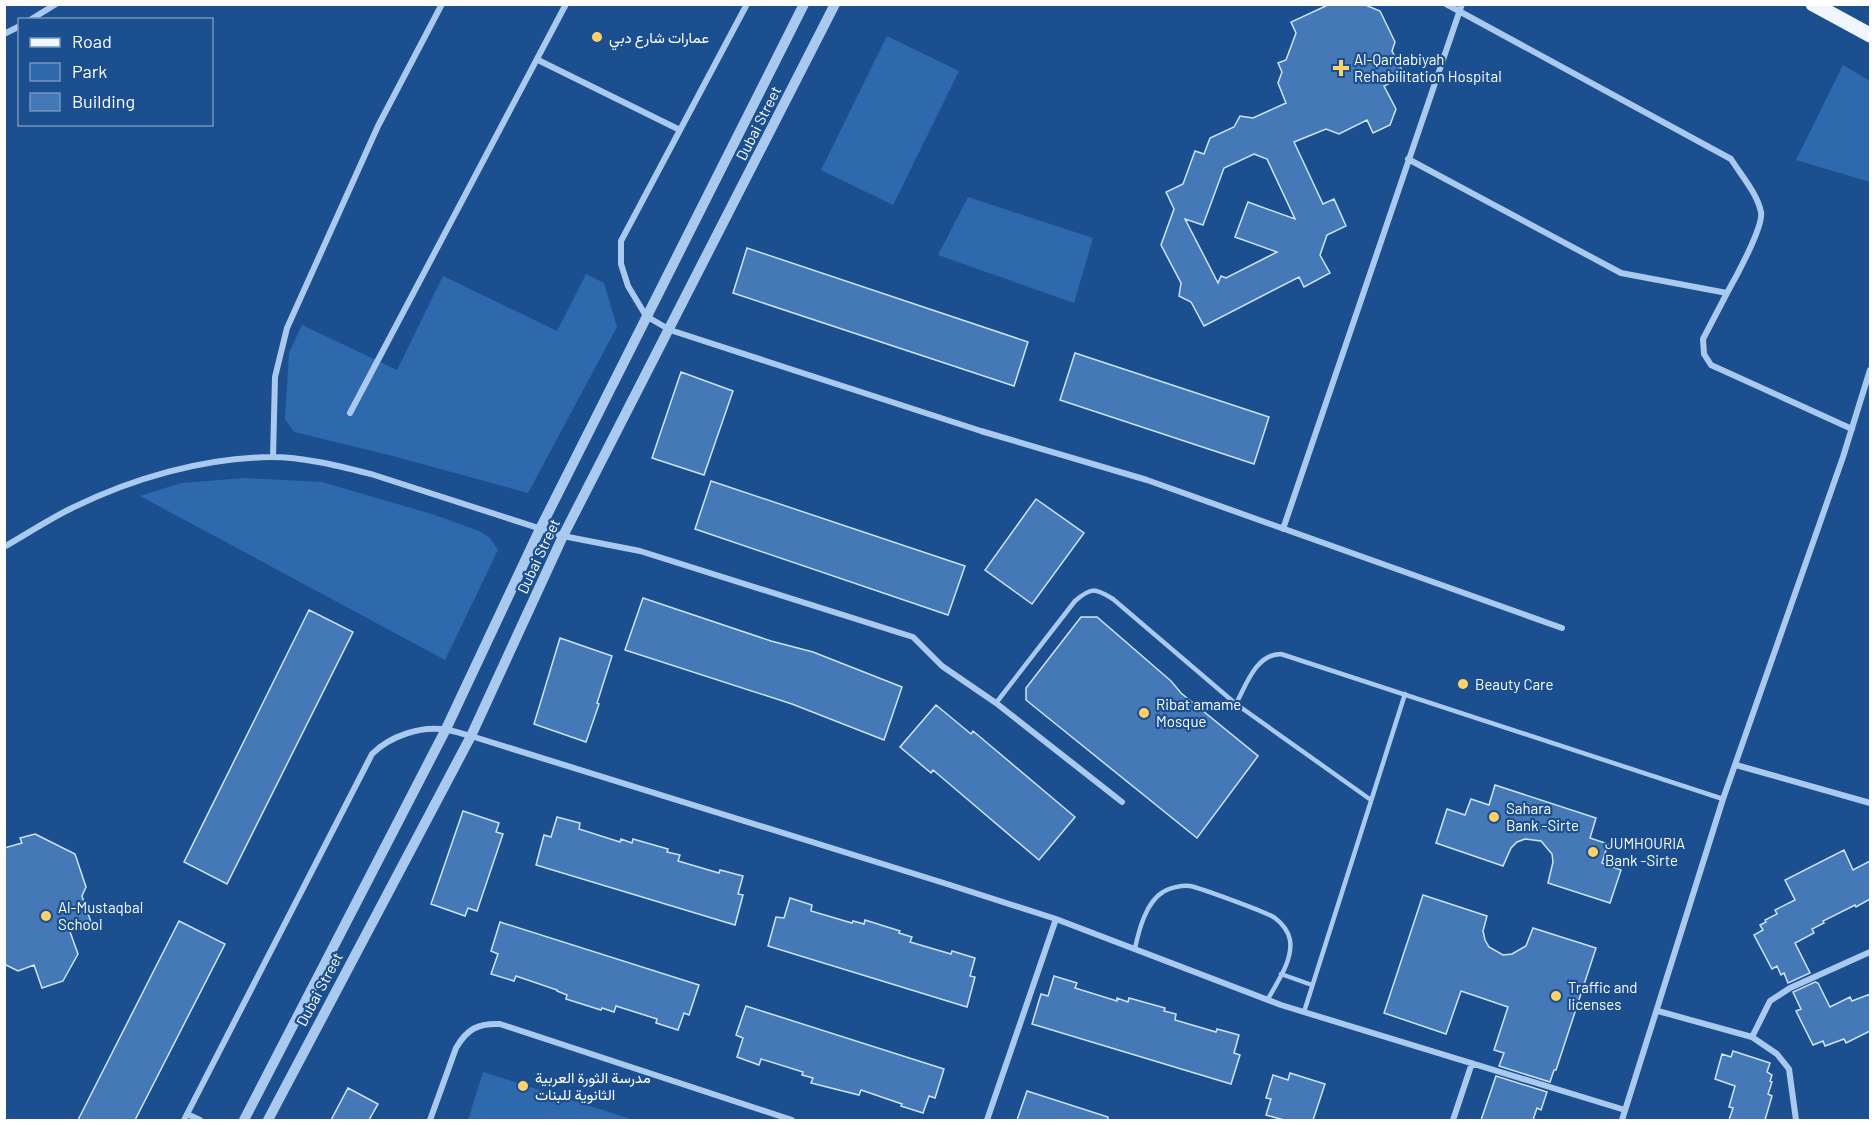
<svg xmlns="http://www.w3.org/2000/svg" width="1875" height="1125" font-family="Barlow,Vazirmatn,sans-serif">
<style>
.green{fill:#2e69ad}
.building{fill:#4478b7;stroke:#cfe3fa;stroke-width:1.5;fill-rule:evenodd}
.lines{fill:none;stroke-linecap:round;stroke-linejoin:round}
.service{stroke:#a9c9ee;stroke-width:4.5}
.minor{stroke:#a9c9ee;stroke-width:6}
.tertiary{stroke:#a9c9ee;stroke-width:10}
.primary{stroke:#f0f6ff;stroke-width:15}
.poi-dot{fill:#ffd166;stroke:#1b4f8f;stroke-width:2}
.labels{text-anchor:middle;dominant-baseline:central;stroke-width:4.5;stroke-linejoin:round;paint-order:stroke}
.poi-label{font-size:15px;fill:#fff;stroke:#1b4f8f;text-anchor:start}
.street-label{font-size:15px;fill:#fff;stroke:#1b4f8f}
</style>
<rect width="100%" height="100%" fill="#1b4f8f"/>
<path class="green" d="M887,36L959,71L893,205L821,170Z
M1843,65L1870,81V182L1796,160Z
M968,197L1093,238L1074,303L938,255Z
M586,274L604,283L617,327L528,493L389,455L294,432L285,419L289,353L302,325L397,370L443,276L557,331Z
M245,478L322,482L435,515L479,531L490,538L498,550L445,660L140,496L181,483Z
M483,1072L634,1120H468Z"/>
<path class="building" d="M1330,4H1363L1380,11L1395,42L1392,51L1405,76L1384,86L1396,109L1390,125L1373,133L1367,120L1339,134L1326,129L1294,142L1323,204L1334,199L1346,226L1327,235L1320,255L1330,273L1304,287L1299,277L1204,326L1191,302L1179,296L1181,283L1161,245L1174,209L1166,192L1183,184L1195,151L1204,154L1210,138L1234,127L1240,116L1253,118L1286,103L1278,83L1282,72L1278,63L1286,60L1296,33L1291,22ZM1254,154L1267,159L1295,219L1248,202L1235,237L1277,252L1226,278L1221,276L1218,283L1185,219L1203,225L1224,168Z
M747,248L1028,342L1014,386L733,293Z
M1075,353L1269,417L1254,464L1060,400Z
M681,372L733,391L704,475L652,458Z
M711,481L965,566L948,615L695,529Z
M1036,499L1084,533L1032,604L985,570Z
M643,598L771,641L813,652L902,687L884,740L792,704L625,650Z
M309,610L353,632L227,884L184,862Z
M1081,617H1097L1171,681L1181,693L1258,756L1197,838L1026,700V688Z
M560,638L612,656L597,703L599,704L586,742L534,724Z
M936,705L971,734L973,731L1075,817L1039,860L933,770L931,773L900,747Z
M1495,785L1596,818L1590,838L1608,844L1602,863L1621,870L1610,903L1548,883L1553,862L1552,854L1541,841L1525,839L1517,842L1511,848L1503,866L1436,843L1447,809L1465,815L1471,799L1489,805Z
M463,811L499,823L496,832L503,834L477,911L468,908L465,916L431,904Z
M557,817L580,823L579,829L620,842L621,839L632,843L633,839L668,849L667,852L680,855L678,861L719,873L720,870L743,876L738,894L743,895L735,925L536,865L544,835L551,837Z
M35,834L75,854L86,887L82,896L91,922L69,929L78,954L63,981L42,988L34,965L18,971L4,964V848L22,843L20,838Z
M1844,850L1853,870L1870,861V899L1856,907L1855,905L1823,921L1824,923L1812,929L1814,933L1795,943L1810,973L1788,983L1784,973L1781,975L1777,966L1772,969L1754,935L1763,930L1760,925L1766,922L1765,920L1777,914L1775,910L1795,900L1785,880Z
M1423,895L1487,916L1483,931L1485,940L1489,947L1503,955L1512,954L1526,946L1533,928L1596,948L1556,1070H1554L1550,1082L1499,1066L1504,1053L1494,1050L1508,1007L1461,991L1446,1034L1384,1013Z
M790,898L812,905L811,911L852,923L853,921L864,924L865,920L900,931L899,933L912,937L910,942L951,954L952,951L975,958L970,976L975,977L967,1007L768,946L776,917L784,918Z
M179,921L225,944L135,1120H78Z
M500,922L699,985L689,1015L684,1013L678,1030L656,1023L657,1019L616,1006L614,1012L602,1008L601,1010L566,999L567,995L557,991V990L516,976L514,981L491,974L498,954L491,951Z
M1054,976L1077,983L1075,988L1117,1001V998L1128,1002L1129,998L1165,1008L1164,1011L1176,1014L1175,1020L1216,1032L1217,1029L1239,1035L1234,1053L1240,1055L1231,1084L1032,1024L1041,994L1048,996Z
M1815,982L1818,983L1830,1007L1850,997L1852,1001L1870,994V1031L1846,1043L1844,1039L1825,1046L1823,1041L1813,1045L1796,1011L1801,1009L1793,992Z
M746,1006L944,1069L935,1098L929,1096L923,1113L901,1106L902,1104L861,1090L859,1095L811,1083L813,1078L802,1075L803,1072L761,1059L759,1065L737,1057L743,1038L736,1035Z
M1733,1051L1770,1063L1767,1072L1772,1075L1770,1081L1772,1082L1768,1094L1772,1096L1765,1120H1729L1733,1108L1729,1107L1735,1086L1715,1079L1722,1054L1731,1057Z
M1290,1073L1325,1084L1313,1120H1284L1266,1115L1271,1099L1266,1098L1273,1075L1288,1080Z
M1496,1076L1547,1092L1541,1110L1537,1108L1533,1120H1481Z
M348,1088L378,1104L369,1120H331Z
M1027,1091L1108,1117V1120H1017Z"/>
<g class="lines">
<path class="service" d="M996,703L1075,601C1091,587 1095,588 1113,599L1236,704L1371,800
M1236,704C1246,685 1256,654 1281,654L1723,799
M1135,948C1139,930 1146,902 1163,892C1169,888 1182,885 1190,886C1200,888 1269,913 1275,918C1283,924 1288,930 1290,940C1293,961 1277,982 1268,999
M1281,974L1312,985
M1304,1012L1405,694"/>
<path class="minor" d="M747,4L621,241V264L628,286L646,316L670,330L981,431L1147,480L1562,628
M30,20L56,4
M4,34L20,26
M538,60L680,130
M1408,159L1621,273L1727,293C1735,279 1764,226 1761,212C1757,193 1741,175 1731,159L1446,4
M1727,293L1703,339L1704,354L1711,365L1852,429
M350,413L566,4
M273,457L275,377L287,328L378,126L442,4
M1283,529L1462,4
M4,547C27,534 49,519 72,508C133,478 203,458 271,457C304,457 339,466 371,474L563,536L640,551L913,637L942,666L996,703L1122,802
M1736,765L1870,803
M1658,1011L1752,1037L1777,1054L1789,1069L1796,1120
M1752,1037L1770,1001L1790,988L1870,952
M187,1114L200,1120
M184,1120L372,754C390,736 422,725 447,730C455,731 463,734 471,736L947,884L1056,919L1281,1005L1625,1110
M430,1120L456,1048C467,1029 478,1023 500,1024L792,1120
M987,1120L1056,919
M1453,1120L1472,1063
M1622,1120L1723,799L1843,457L1870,370"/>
<path class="tertiary" d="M244,1120L446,729L540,529L804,4
M268,1120L471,736L563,536L835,4"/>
<path class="primary" d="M1813,4L1870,35"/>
</g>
<g class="poi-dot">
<circle cx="597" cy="37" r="6"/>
<path d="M1338 59h6v6h6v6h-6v6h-6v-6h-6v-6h6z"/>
<circle cx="1463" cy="684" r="6"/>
<circle cx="1144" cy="713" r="6"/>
<circle cx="1494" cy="817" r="6"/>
<circle cx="1593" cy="852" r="6"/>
<circle cx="46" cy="916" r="6"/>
<circle cx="1556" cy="996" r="6"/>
<circle cx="523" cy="1086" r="6"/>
</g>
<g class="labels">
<g class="poi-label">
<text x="609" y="37">عمارات شارع دبي</text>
<text x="1354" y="59">Al-Qardabiyah<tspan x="1354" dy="17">Rehabilitation Hospital</tspan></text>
<text x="1475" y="684">Beauty Care</text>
<text x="1156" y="704">Ribat amame<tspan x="1156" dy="17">Mosque</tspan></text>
<text x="1506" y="808">Sahara<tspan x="1506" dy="17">Bank -Sirte</tspan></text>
<text x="1605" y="843">JUMHOURIA<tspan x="1605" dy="17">Bank -Sirte</tspan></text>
<text x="58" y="907">Al-Mustaqbal<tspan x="58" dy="17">School</tspan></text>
<text x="1568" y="987">Traffic and<tspan x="1568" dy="17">licenses</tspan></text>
<text x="535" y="1077">مدرسة الثورة العربية<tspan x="535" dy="17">الثانوية للبنات</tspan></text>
</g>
<g class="street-label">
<text transform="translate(758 123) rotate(-63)">Dubai Street</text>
<text transform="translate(538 556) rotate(-65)">Dubai Street</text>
<text transform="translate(319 989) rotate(-62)">Dubai Street</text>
</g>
</g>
<rect width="1875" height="1125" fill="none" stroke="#ffffff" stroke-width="12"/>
<rect x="18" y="18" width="195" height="108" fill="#1b4f8f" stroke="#7695bc" stroke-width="1.5"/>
<rect x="30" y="38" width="30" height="9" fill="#f0f6ff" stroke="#7695bc" stroke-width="1.5"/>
<text x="72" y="48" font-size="18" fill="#ffffff">Road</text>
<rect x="30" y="63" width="30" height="18" fill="#2e69ad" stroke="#7695bc" stroke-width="1.5"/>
<text x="72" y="78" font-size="18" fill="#ffffff">Park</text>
<rect x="30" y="93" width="30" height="18" fill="#4478b7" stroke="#7695bc" stroke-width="1.5"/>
<text x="72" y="108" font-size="18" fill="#ffffff">Building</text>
</svg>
